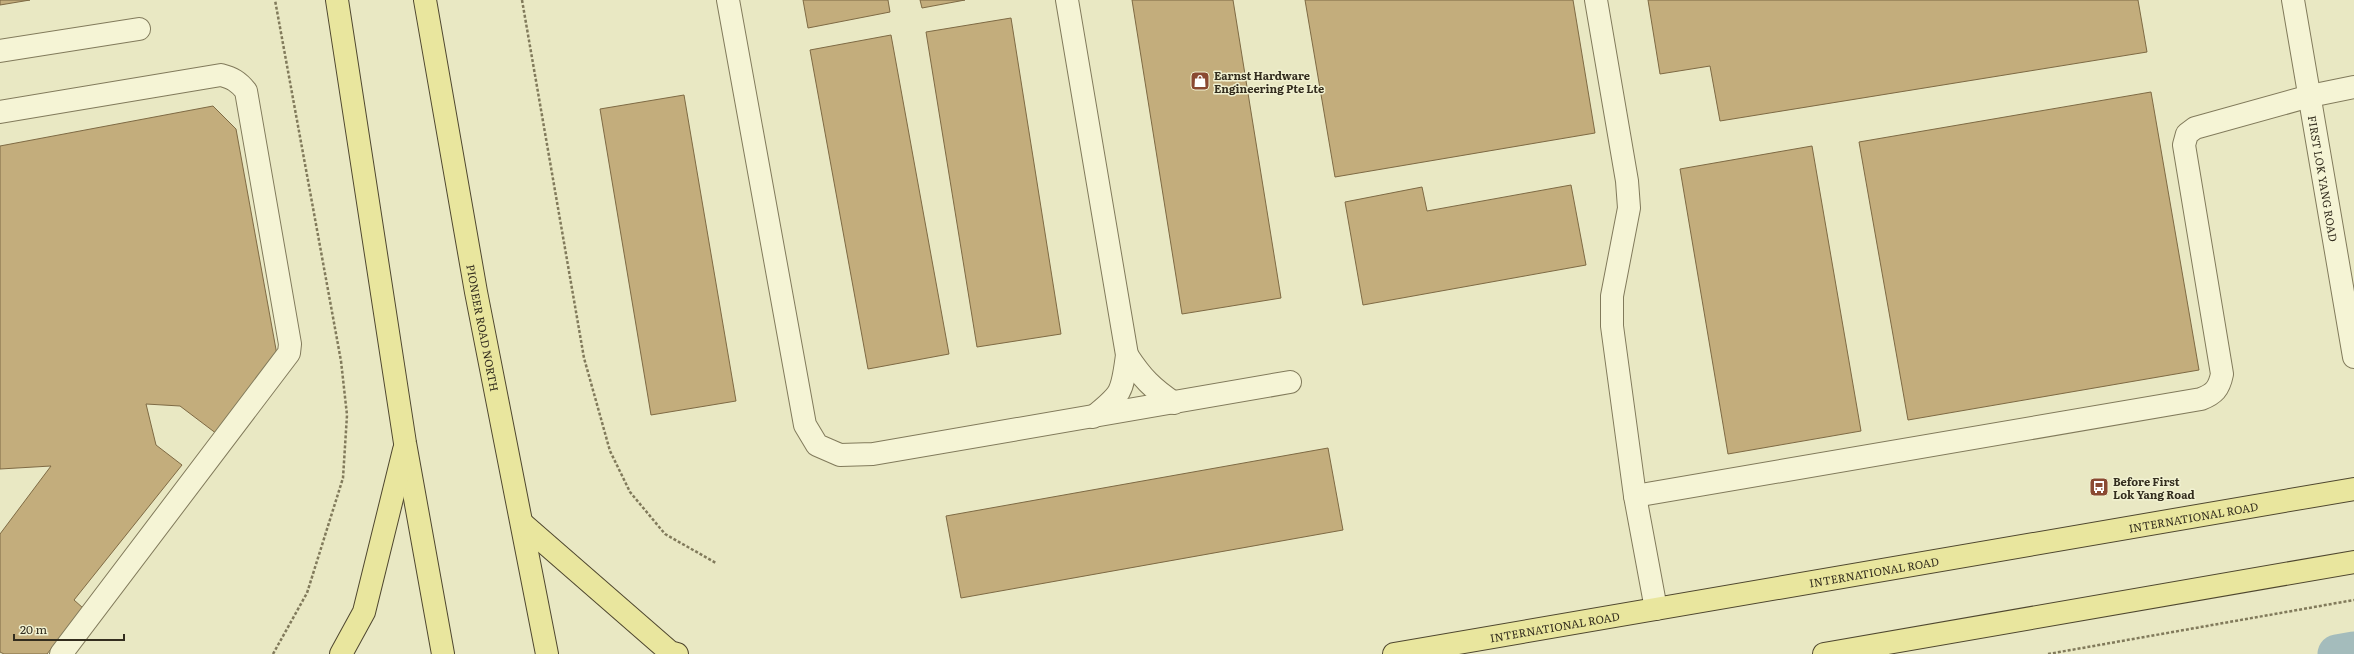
<svg xmlns="http://www.w3.org/2000/svg" width="2354" height="654" font-family="Literata,serif">
<style>
.lines{fill:none;stroke-linecap:round;stroke-linejoin:round}
.canal{stroke:#a4bcbc;stroke-width:39}
.building{fill:#c3ad7c;stroke:#7e6a44}
.minor-casing{stroke:#817a5b;stroke-width:24}
.major-casing{stroke:#4f472f;stroke-width:24}
.path{stroke:#817a5b;stroke-width:2.5;stroke-dasharray:3 2;stroke-linecap:butt}
.minor{stroke:#f5f4d5;stroke-width:22}
.major{stroke:#e9e69e;stroke-width:22}
.labels{text-anchor:middle;dominant-baseline:central;stroke-width:3;stroke-linejoin:round;paint-order:stroke}
.poi-label{font-size:11px;font-weight:bold;fill:#332d1e;stroke:#f1f1d1;text-anchor:start}
.street-label{font-size:11px;fill:#332d1e;stroke:#f1f1d1}
</style>
<rect width="100%" height="100%" fill="#e9e8c3"/>
<g class="lines">
<path class="canal" d="M2337,654L2354,651"/>
</g>
<path class="building" d="M0,0H30L0,5Z
M803,0H888L890,12L808,28Z
M920,0H965L922,8Z
M1132,0H1233L1281,298L1182,314Z
M1305,0H1573L1595,133L1335,177Z
M1648,0H2138L2147,52L1720,121L1710,66L1660,74Z
M1011,18L1061,334L977,347L926,32Z
M891,35L949,354L868,369L810,50Z
M2151,92L2199,370L1908,420L1859,142Z
M684,95L736,401L651,415L600,109Z
M213,106L236,129L277,355L217,434L180,406L146,404L156,445L182,465L74,600L83,608L47,654H4L0,652V534L51,466L0,469V146Z
M1812,146L1861,431L1728,454L1680,169Z
M1571,185L1586,265L1363,305L1345,202L1422,187L1427,211Z
M1328,448L1343,530L961,598L946,516Z"/>
<g class="lines">
<g class="minor-casing">
<g id="minor">
<path d="M728,0L805,425L817,445L840,455L873,454L1290,382"/>
<path d="M1067,0L1127,355C1122,392 1123,393 1093,417"/>
<path d="M1596,0L1627,181L1629,208L1612,296V326L1635,496L1656,609"/>
<path id="s1" d="M2293,0L2354,357"/>
<path d="M0,51L139,29"/>
<path d="M0,112L221,75C232,78 238,81 246,91L290,344L289,353L61,654"/>
<path d="M1127,355C1142,378 1152,388 1174,403"/>
<path d="M1635,496L2201,399C2214,394 2219,389 2222,374L2184,145L2187,134L2195,128L2310,96L2354,87"/>
</g>
</g>
<g class="major-casing">
<g id="major">
<path d="M337,0L405,443L443,654"/>
<path id="s2" d="M425,0L476,292L547,654"/>
<path d="M523,524L670,652L677,654"/>
<path d="M341,654L364,612L404,450"/>
<path id="s3" d="M1394,654L2354,489"/>
<path d="M1824,654L2354,562"/>
</g>
</g>
<path class="path" d="M522,0L584,358L610,451L630,492L665,534L716,563
M273,654L307,593L343,478L347,415L341,361L275,0
M2048,654L2354,600"/>
<use href="#minor" class="minor"/>
<use href="#major" class="major"/>
</g>
<defs>
<g id="shop-square" transform="scale(1)"><rect x="-9" y="-9" width="18" height="18" rx="4" fill="#8a4932" stroke="#f1f1d1"/><path d="M-5-2.5h2.3a2.7 3.5 0 0 1 5.4 0H5L5.5 6h-11ZM-1.5-2.5h3a1.5 2.3 0 0 0-3 0Z" fill="#fff"/></g>
<g id="bus-square" transform="scale(1)"><rect x="-9" y="-9" width="18" height="18" rx="4" fill="#8a4932" stroke="#f1f1d1"/><path d="M-5-6H5V4H4V6H2V4H-2V6H-4V4H-5ZM-3.5-4V0h7V-4ZM-3.5 1.2v1.5H-2V1.2ZM2 1.2v1.5H3.5V1.2Z" fill="#fff"/></g>
</defs>
<g fill-rule="evenodd">
<use href="#shop-square" x="1200" y="81"/>
<use href="#bus-square" x="2099" y="487"/>
</g>
<g class="labels">
<g class="poi-label">
<text x="1214" y="75">Earnst Hardware<tspan x="1214" dy="13">Engineering Pte Lte</tspan></text>
<text x="2113" y="481">Before First<tspan x="2113" dy="13">Lok Yang Road</tspan></text>
</g>
<g class="street-label">
<text stroke="none"><textPath href="#s1" startOffset="181">FIRST LOK YANG ROAD</textPath></text>
<text stroke="none"><textPath href="#s2" startOffset="333">PIONEER ROAD NORTH</textPath></text>
<text stroke="none"><textPath href="#s3" startOffset="811">INTERNATIONAL ROAD</textPath></text>
<text stroke="none"><textPath href="#s3" startOffset="487">INTERNATIONAL ROAD</textPath></text>
<text stroke="none"><textPath href="#s3" startOffset="163">INTERNATIONAL ROAD</textPath></text>
</g>
</g>
<path d="M14 634v6h110v-6" fill="none" stroke="#332d1e" stroke-width="2"/>
<text x="20" y="634" font-size="12" fill="#332d1e" stroke="#f1f1d1" stroke-width="3" paint-order="stroke">20 m</text>
</svg>
